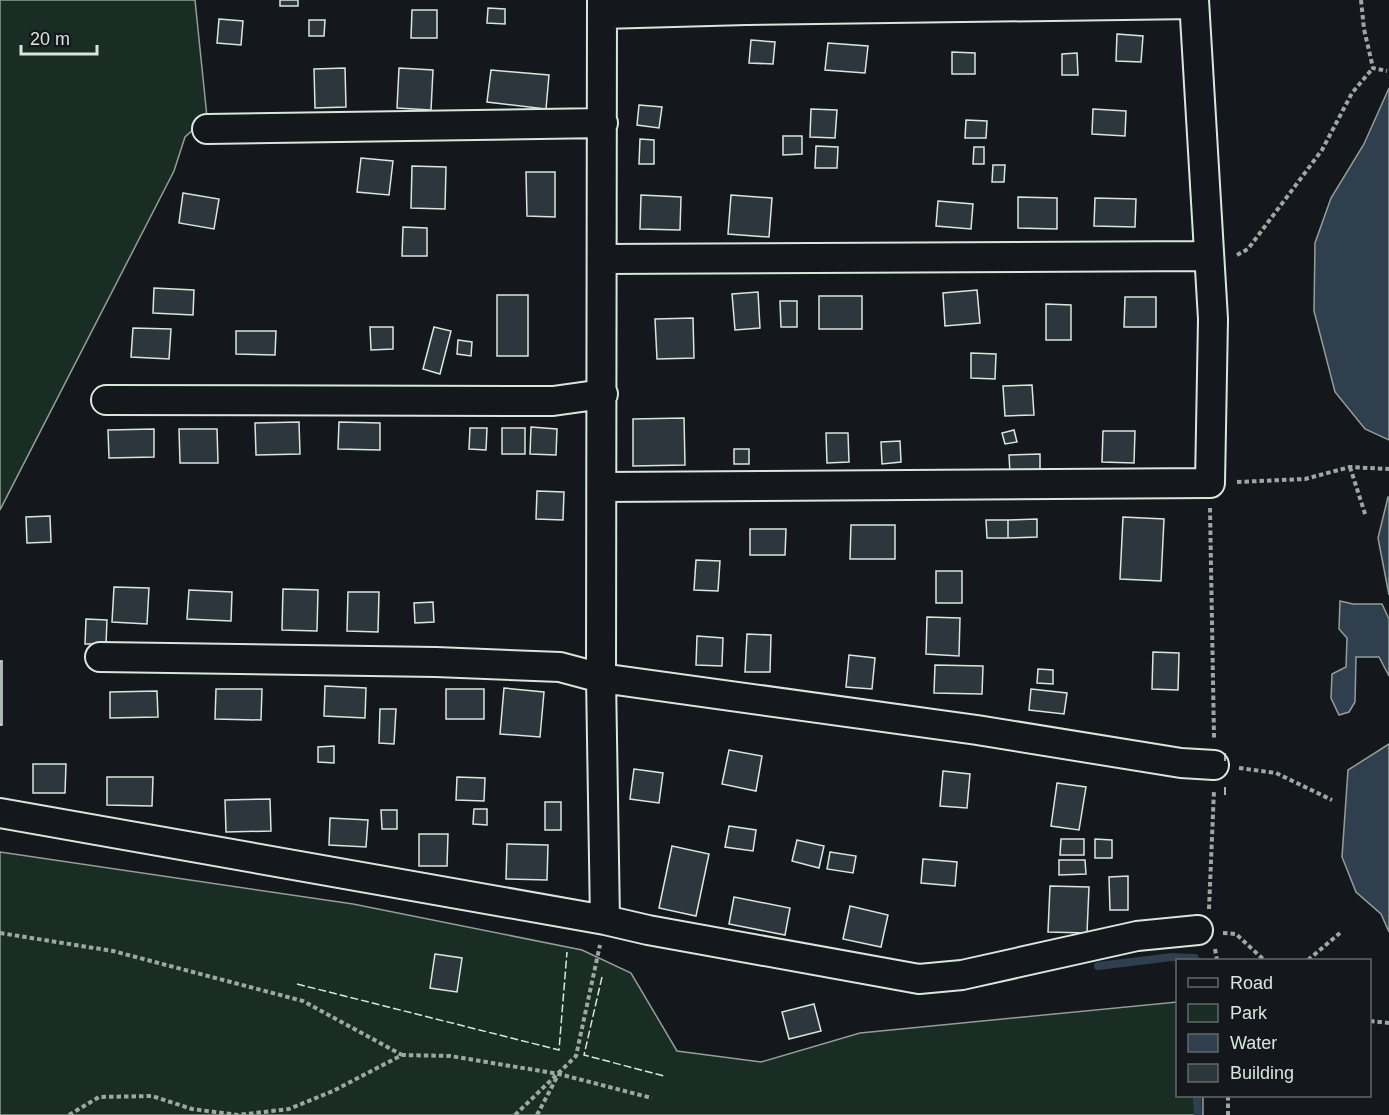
<svg xmlns="http://www.w3.org/2000/svg" width="1389" height="1115" font-family="Arial,sans-serif">
<style>
.green{fill:#1a2d24;stroke:#939e99;stroke-width:1.5}
.water{fill:#2f3f4d;stroke:#939e99;stroke-width:1.5}
.lines{fill:none;stroke-linecap:round;stroke-linejoin:round}
.stream{stroke:#2f3f4d;stroke-width:8}
.building{fill:#2c363c;stroke:#d8e6dc;stroke-width:1.5}
.minor-casing{stroke:#d8e6dc;stroke-width:32}
.path{stroke:#9da8a2;stroke-width:4;stroke-dasharray:4.5 3;stroke-linecap:butt}
.minor{stroke:#14181c;stroke-width:28}
.fence{stroke:#d8e6dc;stroke-width:1.5;stroke-dasharray:8 3;stroke-linecap:butt}
</style>
<rect width="100%" height="100%" fill="#14181c"/>
<path class="green" d="M0,0H195L207,117L185,137L174,171L0,510Z
M0,852L353,904L582,950L631,973L677,1051L761,1062L860,1033L1177,1002L1178,1096H1203V1115H0Z"/>
<path class="water" d="M1389,88V440L1365,429L1335,392L1314,311L1315,243L1331,198L1364,144Z
M1388,497H1389V595L1378,538Z
M1340,601L1353,604H1382L1389,619V676L1379,657H1356L1355,702L1349,712L1339,715L1331,698L1332,674L1346,667L1347,638L1339,629Z
M1389,744V932L1381,914L1356,892L1342,857L1348,770Z"/>
<g class="lines">
<path class="stream" d="M1098,966L1172,957L1195,958V960
M1197,1096L1198,1115"/>
</g>
<path class="building" d="M280,0H298V6H280Z
M488,8L505,9V24L487,23Z
M412,10H437V38H411Z
M219,19L243,21L241,45L217,43Z
M309,20H325L324,36H309Z
M1117,34L1143,36L1141,62L1116,61Z
M751,40L775,42L773,64L749,63Z
M828,43L868,46L865,73L825,70Z
M952,52L975,53V74H952Z
M1077,53L1078,75H1062V54Z
M345,68L346,107L315,108L314,69Z
M399,68L433,70L431,110L397,108Z
M491,70L549,75L546,109L487,102Z
M639,105L662,107L659,128L637,125Z
M811,109L837,110L835,138L810,137Z
M1093,109L1126,111L1125,136L1092,134Z
M966,120L987,121L986,138H965Z
M783,136H802V154L783,155Z
M640,139L654,140V164H639Z
M816,146L838,147L837,168H815Z
M974,147H984V164H973Z
M361,158L393,161L389,195L357,192Z
M993,165H1005L1004,182H992Z
M412,166L446,167L445,209L411,208Z
M526,172H555V217L527,216Z
M183,193L219,199L214,229L179,223Z
M641,195L681,197L680,230L640,229Z
M731,195L772,198L769,237L728,234Z
M1018,197L1057,198V229L1018,228Z
M1095,198L1136,199L1135,227L1094,226Z
M938,201L973,204L971,229L936,226Z
M403,227L427,228V256H402Z
M154,288L194,290L193,315L153,313Z
M977,290L980,323L945,326L943,293Z
M758,292L760,328L735,330L732,294Z
M497,295H528V356H497Z
M819,296H862V329H819Z
M1125,297H1156V327H1124Z
M780,301H797V327H781Z
M1046,304L1071,305V340H1046Z
M693,318L694,358L657,359L655,319Z
M370,327H393V349L371,350Z
M434,327L451,331L440,374L423,369Z
M133,328L171,329L169,359L131,357Z
M236,331H276L275,355L236,354Z
M458,340L472,342L471,356L457,354Z
M971,353L996,354L995,379L971,378Z
M1032,385L1034,415L1005,416L1003,386Z
M684,418L685,465L633,466V419Z
M299,422L300,454L256,455L255,423Z
M339,422L380,423V450L338,449Z
M531,427L557,429L556,455L530,454Z
M470,428H487L486,450L469,449Z
M502,428H525V454H502Z
M154,429V457L109,458L108,430Z
M179,429H217L218,463H180Z
M1014,430L1017,442L1005,444L1002,433Z
M1103,431H1135L1134,463L1102,462Z
M826,433H848L849,462L827,463Z
M900,441L901,462L882,464L881,442Z
M734,449H749V464H734Z
M1040,454V472L1010,473L1009,455Z
M537,491L564,492L563,520L536,519Z
M50,516L51,542L27,543L26,517Z
M1123,517L1164,519L1161,581L1120,579Z
M1037,519V537L1008,538V520Z
M986,520H1008V538H987Z
M851,525H895V559H850Z
M750,529H786L785,555H750Z
M696,560L720,561L718,591L694,590Z
M936,571H962V603H936Z
M114,587L149,588L147,624L112,622Z
M283,589L318,590L317,631L282,630Z
M189,590L232,592L231,621L187,619Z
M348,592H379L378,632L347,631Z
M433,602L434,622L415,623L414,603Z
M927,617L960,618L959,656L926,654Z
M86,619L107,620L106,644H85Z
M747,634L771,635L770,672H745Z
M697,636L723,638L722,666L696,665Z
M1153,652L1179,653L1178,690L1152,689Z
M849,655L875,658L872,689L846,687Z
M0,661H2V725H0Z
M935,665L983,666L982,694L934,693Z
M1038,669L1053,670V684L1037,683Z
M325,686L366,688L365,718L324,716Z
M504,688L544,692L540,737L500,734Z
M216,689H262L261,720L215,719Z
M446,689H484V719H446Z
M1031,689L1067,693L1064,714L1029,710Z
M157,691L158,717L110,718V692Z
M380,709H396L394,744L379,743Z
M334,746V763L318,762V747Z
M729,750L762,756L756,791L722,784Z
M33,764H66L65,793H33Z
M634,769L663,773L659,803L630,799Z
M943,771L970,774L967,808L940,806Z
M107,777H153L152,806L107,805Z
M457,777L485,778L484,801L456,800Z
M1057,783L1086,787L1079,830L1051,826Z
M270,799L271,831L226,832L225,800Z
M545,802H561V830H545Z
M474,809H487V825L473,824Z
M381,810H397V829H382Z
M330,818L368,820L366,847L329,845Z
M729,826L756,830L753,851L725,847Z
M419,834H448L447,866H419Z
M1061,839H1084V855H1060Z
M1095,839L1112,840V858H1095Z
M797,840L824,846L819,868L792,861Z
M507,844L548,845L547,880L506,879Z
M672,846L709,854L696,916L659,908Z
M830,852L856,856L853,873L827,869Z
M923,859L957,862L955,886L921,883Z
M1059,860H1085L1086,874L1059,875Z
M1128,876V910H1110L1109,877Z
M1050,886L1089,887L1087,933L1048,932Z
M734,897L790,908L785,935L729,924Z
M850,906L888,915L881,947L843,939Z
M435,954L462,958L457,992L430,988Z
M814,1004L821,1031L789,1039L782,1012Z"/>
<g class="lines">
<g class="minor-casing">
<path id="minor" d="M602,0L601,678L605,920
M602,14L746,10L1194,4
M207,129L603,123
M603,259L1208,256
M106,400L553,401L603,394
M603,487L1210,483L1213,319L1194,0
M100,657L436,662L560,667L601,678L977,730L1181,763L1214,765
M0,813L605,920L648,930L919,979L962,975L1137,936L1198,930"/>
</g>
<path class="path" d="M1361,0L1364,29L1373,68L1387,71
M1237,255L1248,249L1322,150L1352,93L1373,68
M1350,467L1366,517
M1237,482L1305,479L1350,467L1389,469
M1210,508L1214,738
M1239,768L1276,773L1332,800
M1209,909L1214,790
M0,933L113,951L303,1001L402,1055
M1223,933L1236,934L1264,960
M1215,949L1217,960
M1308,960L1340,933
M1370,1021L1389,1023
M1228,1096V1115
M69,1115L99,1097L152,1096L192,1109L238,1115L289,1109L333,1091L402,1055L450,1056L559,1074L652,1098
M515,1115L576,1056L600,945
M537,1115L557,1077"/>
<use href="#minor" class="minor"/>
<path class="fence" d="M1225,761V752
M1225,795V786
M602,977L584,1055L664,1076
M297,984L559,1050L567,952"/>
</g>
<rect x="1176" y="959" width="195" height="138" fill="#14181c" stroke="#626a69" stroke-width="1.5"/>
<rect x="1188" y="978" width="30" height="9" fill="#14181c" stroke="#626a69" stroke-width="1.5"/>
<text x="1230" y="989" font-size="18" fill="#d8e6dc">Road</text>
<rect x="1188" y="1004" width="30" height="18" fill="#1a2d24" stroke="#626a69" stroke-width="1.5"/>
<text x="1230" y="1019" font-size="18" fill="#d8e6dc">Park</text>
<rect x="1188" y="1034" width="30" height="18" fill="#2f3f4d" stroke="#626a69" stroke-width="1.5"/>
<text x="1230" y="1049" font-size="18" fill="#d8e6dc">Water</text>
<rect x="1188" y="1064" width="30" height="18" fill="#2c363c" stroke="#626a69" stroke-width="1.5"/>
<text x="1230" y="1079" font-size="18" fill="#d8e6dc">Building</text>
<path d="M21 45v9h76v-9" fill="none" stroke="#d8e6dc" stroke-width="3"/>
<text x="30" y="45" font-size="18" fill="#d8e6dc" stroke="#14181c" stroke-width="4.5" paint-order="stroke">20 m</text>
</svg>
